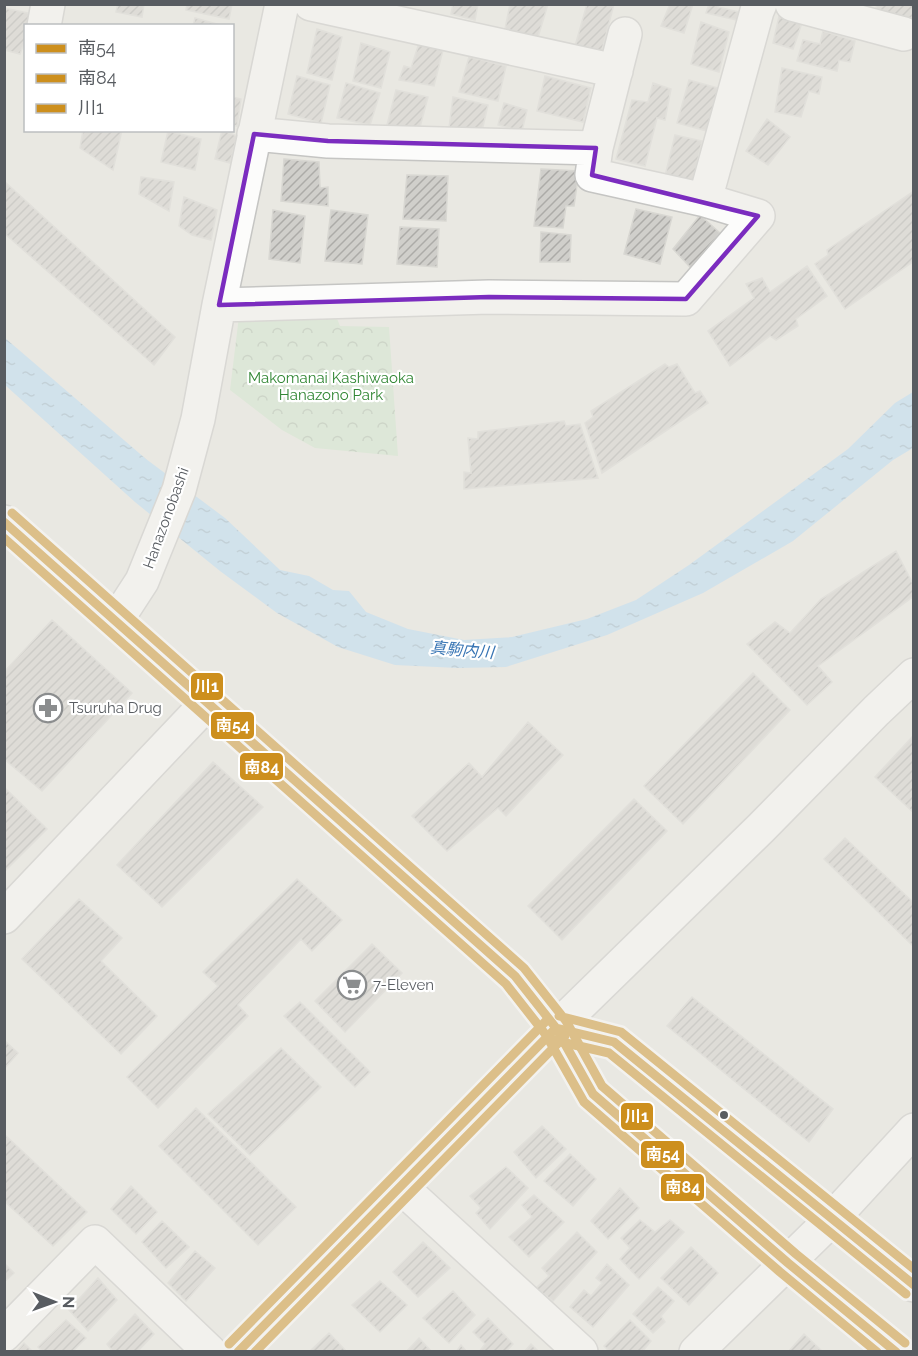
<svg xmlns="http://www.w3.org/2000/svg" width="918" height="1356" font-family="Raleway,'Noto Sans JP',sans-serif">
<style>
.park{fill:url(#park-crowns)}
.water{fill:url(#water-ripples)}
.building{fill:url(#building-hatch);stroke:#d8d7d2;stroke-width:1.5}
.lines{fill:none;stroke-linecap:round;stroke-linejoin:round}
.minor-casing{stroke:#c5c5c3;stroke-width:36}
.minor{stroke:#fcfcfb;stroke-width:33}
.bus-1-casing{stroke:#fff;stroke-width:14}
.bus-2-casing{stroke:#fff;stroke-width:14}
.bus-3-casing{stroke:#fff;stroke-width:14}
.bus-1{stroke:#cd8f1d;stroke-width:9}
.bus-2{stroke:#cd8f1d;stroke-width:9}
.bus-3{stroke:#cd8f1d;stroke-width:9}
.marked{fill:none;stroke:#7b2cbf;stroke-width:4.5;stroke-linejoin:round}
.bus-dot{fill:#585c61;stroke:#fff;stroke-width:2}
.labels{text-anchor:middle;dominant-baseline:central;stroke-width:4.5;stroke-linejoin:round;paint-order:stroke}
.park-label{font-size:15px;fill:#328735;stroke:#fff}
.street-label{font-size:15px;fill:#585c61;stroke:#fff}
.poi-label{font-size:15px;fill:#585c61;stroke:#fff;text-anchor:start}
.water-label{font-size:16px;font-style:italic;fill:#3875b4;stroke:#fff}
.line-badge{stroke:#fff;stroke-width:2}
.badge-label{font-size:16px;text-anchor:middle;font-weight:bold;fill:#fff}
</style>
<defs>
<pattern id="park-crowns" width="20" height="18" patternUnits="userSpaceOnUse" patternTransform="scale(1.5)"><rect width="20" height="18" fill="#cfe7cc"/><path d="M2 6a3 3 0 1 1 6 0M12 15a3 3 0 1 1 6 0" fill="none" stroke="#abbea9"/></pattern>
<pattern id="water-ripples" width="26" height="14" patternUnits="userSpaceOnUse" patternTransform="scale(1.5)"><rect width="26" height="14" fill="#b4dbf6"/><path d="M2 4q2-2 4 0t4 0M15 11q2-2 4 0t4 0" fill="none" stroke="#95b5cb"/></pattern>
<pattern id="building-hatch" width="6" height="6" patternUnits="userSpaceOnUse" patternTransform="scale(1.5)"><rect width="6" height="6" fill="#d0cfcb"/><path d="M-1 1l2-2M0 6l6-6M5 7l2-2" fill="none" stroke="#acaba8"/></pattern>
</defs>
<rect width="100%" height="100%" fill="#e9e8e2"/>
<path class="park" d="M239,316H336L340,326L389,327L398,456L315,448L282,430L230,390Z"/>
<path class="water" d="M5,338L146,459L225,518L280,570L309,576L333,590L349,591L366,612L408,629L464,640L512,637L587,619L636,600L689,565L848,449L895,403L913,392V448L893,460L793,541L703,593L607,635L506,667L458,668L395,665L338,647L277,613L220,571L135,502L5,385Z"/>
<path class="building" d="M118,4H144L142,17L116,12Z
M187,4H232L229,19L186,10Z
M453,4H478L475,20L451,14Z
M510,4H548L538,37L505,29Z
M587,4H614L601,54L575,46Z
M670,4H693L684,33L661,26Z
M709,4H719L718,7L739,12L737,20L706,13Z
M877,4H914V22L875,12Z
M4,8L33,14L29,26H26V38L20,54L4,50Z
M780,12L804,17L793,49L773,43Z
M195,18L224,26H193Z
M701,22L729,32L719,72L691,64Z
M317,29L342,37L332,80L307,73Z
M823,31L855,41L850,62L839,60L837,71L797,61L803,40L820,44Z
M420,40L444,46L434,86L399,80L404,66L411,68Z
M361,43L390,52L381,88L353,81Z
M469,57L506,66L498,101L459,92Z
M782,68L822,77L819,94L809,91L801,117L775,112Z
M297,76L330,85L321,123L288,114Z
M545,76L591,88L583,122L537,111Z
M689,80L718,88L707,131L677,123Z
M346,83L380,93L370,125L337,118Z
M653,83L671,89L665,120L657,118L645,166L616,159L632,100L648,102Z
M396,90L428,97L419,131L387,125Z
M232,97L241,99L237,126L232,125Z
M453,97L488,105L482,131L449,128Z
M504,103L527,110L522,131L498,125Z
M767,119L790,137L768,165L746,151Z
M83,130H122L113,170L80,148Z
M222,130L237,136L230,163L215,159Z
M168,131L201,139L195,170L161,162Z
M675,135L702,141L693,182L665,176Z
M284,159L319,162L320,188L328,187V206L281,201Z
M541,169L579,171L574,206H566L563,228L534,226Z
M407,175L448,176L446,221L403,219Z
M141,177L174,182L169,211L139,194Z
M4,181L175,337L154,365L4,233Z
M914,191V261L845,309L815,264L828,255L827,250Z
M184,197L217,210L211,240L192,235L179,226Z
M636,209L672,217L660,264L624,254Z
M273,210L305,216L300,263L269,259Z
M331,210L368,215L362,264L325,261Z
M700,215L720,233L691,268L673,249Z
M400,227L439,229L437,267L397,264Z
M541,232L571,235L570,262H540Z
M807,266L827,296L796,319L798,326L776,340L770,336L730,366L708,331L754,298L746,284L762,278L770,292Z
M665,364L669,367L677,364L695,393L700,391L708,403L602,473L585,423L593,417L591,411Z
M564,421L566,426L580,424L598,478L464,489V472L471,473L468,438L478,439V432Z
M896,551L914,586V596L818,666L832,682L807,705L747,644L775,622L790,633L821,599Z
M52,620L132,693L42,791L4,759V672Z
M753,673L790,710L683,824L644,786Z
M528,722L563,755L506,816L498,808L447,851L412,816L469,763L482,777Z
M914,735V813L875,777Z
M213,762L263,807L162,907L117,865Z
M4,787L47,829L4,872Z
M634,799L667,831L562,940L528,906Z
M845,838L914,903V947L824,859Z
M297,879L342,920L312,951L301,939L238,1005L248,1016L158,1108L127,1077L218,986L203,972Z
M79,899L122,938L101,961L157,1016L121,1054L22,959Z
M372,944L402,973L345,1032L315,1001Z
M692,997L833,1109L809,1142L667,1026Z
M300,1002L370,1072L355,1087L284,1016Z
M4,1040L18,1053L4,1069Z
M281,1048L321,1087L250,1155L208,1114Z
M196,1108L296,1207L258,1245L159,1146Z
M542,1126L566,1149L536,1178L514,1152Z
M4,1134L87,1212L53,1246L4,1201Z
M570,1154L596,1179L573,1206L544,1181Z
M506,1167L528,1188L490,1229L476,1213L481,1208L470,1196Z
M131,1186L157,1212L136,1234L111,1209Z
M620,1188L639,1208L608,1239L591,1221Z
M534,1195L564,1222L529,1257L509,1237L532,1217L522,1205Z
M640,1220L655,1232L670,1220L684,1232L639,1279L620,1259L630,1248L621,1238Z
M162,1221L189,1247L166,1268L142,1242Z
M577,1232L597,1252L553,1301L536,1288L549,1276L542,1268Z
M423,1242L450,1268L418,1297L393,1272Z
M691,1247L718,1273L689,1305L661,1278Z
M195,1251L215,1268L186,1301L168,1283Z
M4,1263L14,1273L4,1282Z
M607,1264L629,1285L593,1327L570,1307L584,1290L591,1296L602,1283L596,1278Z
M98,1278L117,1300L88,1331L69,1310Z
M380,1281L407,1305L380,1332L352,1305Z
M658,1287L674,1301L661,1316L665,1322L653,1333L633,1314Z
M453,1291L475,1315L449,1343L423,1318Z
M135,1314L154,1334L137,1352H113L107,1344Z
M488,1318L513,1344L506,1352H479L485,1344L473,1332Z
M66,1320L86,1338L72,1352H43L38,1347Z
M630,1320L651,1341L642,1352H610L604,1346Z
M329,1333L347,1352H309Z
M804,1334L823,1352H788Z
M419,1338L432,1352H406Z
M24,1343L33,1352H16Z
M531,1344L539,1352H524Z
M461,1345L467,1352H456Z"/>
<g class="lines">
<g class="minor-casing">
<path id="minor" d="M311,4L616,71
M792,4L904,34
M44,26L48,4
M625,34L596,148L592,175L705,200
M254,134L328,141L596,148
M219,305L489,297L686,299L758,216L705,200L757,11L760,4
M4,522L515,976L556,1028L593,1094L788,1263L897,1352
M116,621L142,581L179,490L198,419L219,305L282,4
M4,917L208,702
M556,1028L614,1042L914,1285
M400,1186L581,1352
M4,1335L95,1242L210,1352
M238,1352L556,1028L761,828L876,711L914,675
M696,1352L832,1219L914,1130"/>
</g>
<use href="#minor" class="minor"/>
<g class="bus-1-casing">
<path id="bus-1" d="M4,522L515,976L556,1028L593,1094L788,1263L896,1352
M556,1028L614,1042L914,1285
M238,1352L556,1028"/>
</g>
<g class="bus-2-casing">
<path id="bus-2" d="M4,538L506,984L546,1035L584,1102L780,1272L877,1352
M553,1040L609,1053L906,1294
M255,1352L565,1036"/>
</g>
<g class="bus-3-casing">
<path id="bus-3" d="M12,513L524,968L566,1021L602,1086L796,1254L905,1343
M559,1016L621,1032L914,1269
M229,1344L547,1020"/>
</g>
<use href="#bus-1" class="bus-1"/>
<use href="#bus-2" class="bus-2"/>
<use href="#bus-3" class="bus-3"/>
</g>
<path d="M0 0H918V1356H0ZM254,134L328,141L596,148L592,175L758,216L686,299L489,297L219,305Z" fill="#e9e8e2" fill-opacity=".55" fill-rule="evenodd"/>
<path class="marked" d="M254,134L328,141L596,148L592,175L758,216L686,299L489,297L219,305Z"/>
<defs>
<g id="pharmacy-ring" transform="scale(1.5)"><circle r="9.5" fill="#fff" stroke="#8b8d8e" stroke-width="1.5"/><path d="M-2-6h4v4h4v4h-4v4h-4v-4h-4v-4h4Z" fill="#8b8d8e"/></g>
<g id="supermarket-ring" transform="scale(1.5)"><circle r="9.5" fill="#fff" stroke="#8b8d8e" stroke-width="1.5"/><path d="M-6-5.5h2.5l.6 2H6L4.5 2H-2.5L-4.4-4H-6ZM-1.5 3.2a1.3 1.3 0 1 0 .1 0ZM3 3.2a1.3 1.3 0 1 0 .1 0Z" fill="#8b8d8e"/></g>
</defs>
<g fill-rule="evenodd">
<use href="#pharmacy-ring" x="48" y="708"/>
<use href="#supermarket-ring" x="352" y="985"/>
</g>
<circle class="bus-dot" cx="724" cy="1115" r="5"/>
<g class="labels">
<g class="park-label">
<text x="331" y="378">Makomanai Kashiwaoka<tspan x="331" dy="17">Hanazono Park</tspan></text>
</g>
<g class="street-label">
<text transform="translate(166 518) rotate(-70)">Hanazonobashi</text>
</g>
<g class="poi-label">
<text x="69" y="708">Tsuruha Drug</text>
<text x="373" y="985">7-Eleven</text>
</g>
<g class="water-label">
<text transform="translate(462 650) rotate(5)">真駒内川</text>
</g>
</g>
<g class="line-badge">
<rect x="190" y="672" width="34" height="29" rx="6" fill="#cd8f1d"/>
<rect x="210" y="711" width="45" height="29" rx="6" fill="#cd8f1d"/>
<rect x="239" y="752" width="45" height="29" rx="6" fill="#cd8f1d"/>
<rect x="620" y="1102" width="34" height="29" rx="6" fill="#cd8f1d"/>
<rect x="640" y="1140" width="45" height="29" rx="6" fill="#cd8f1d"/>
<rect x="660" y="1173" width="45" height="29" rx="6" fill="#cd8f1d"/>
</g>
<g class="badge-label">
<text x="207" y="692">川1</text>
<text x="233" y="731">南54</text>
<text x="262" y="773">南84</text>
<text x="637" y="1122">川1</text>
<text x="663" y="1160">南54</text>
<text x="683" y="1193">南84</text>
</g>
<rect width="918" height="1356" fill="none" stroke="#585c61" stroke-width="12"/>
<rect x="24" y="24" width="210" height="108" fill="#ffffff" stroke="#bcbec0" stroke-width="1.5"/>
<rect x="36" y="44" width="30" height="9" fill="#cd8f1d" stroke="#bcbec0" stroke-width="1.5"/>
<text x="78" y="54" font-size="18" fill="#585c61">南54</text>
<rect x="36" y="74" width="30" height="9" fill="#cd8f1d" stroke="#bcbec0" stroke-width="1.5"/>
<text x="78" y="84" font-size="18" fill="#585c61">南84</text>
<rect x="36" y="104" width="30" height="9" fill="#cd8f1d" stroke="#bcbec0" stroke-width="1.5"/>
<text x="78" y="114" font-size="18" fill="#585c61">川1</text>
<g transform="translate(54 1302) rotate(91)" stroke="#ffffff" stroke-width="4.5" paint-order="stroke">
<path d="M0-4.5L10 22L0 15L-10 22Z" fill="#585c61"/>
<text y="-9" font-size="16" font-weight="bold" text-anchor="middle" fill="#585c61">N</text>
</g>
</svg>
